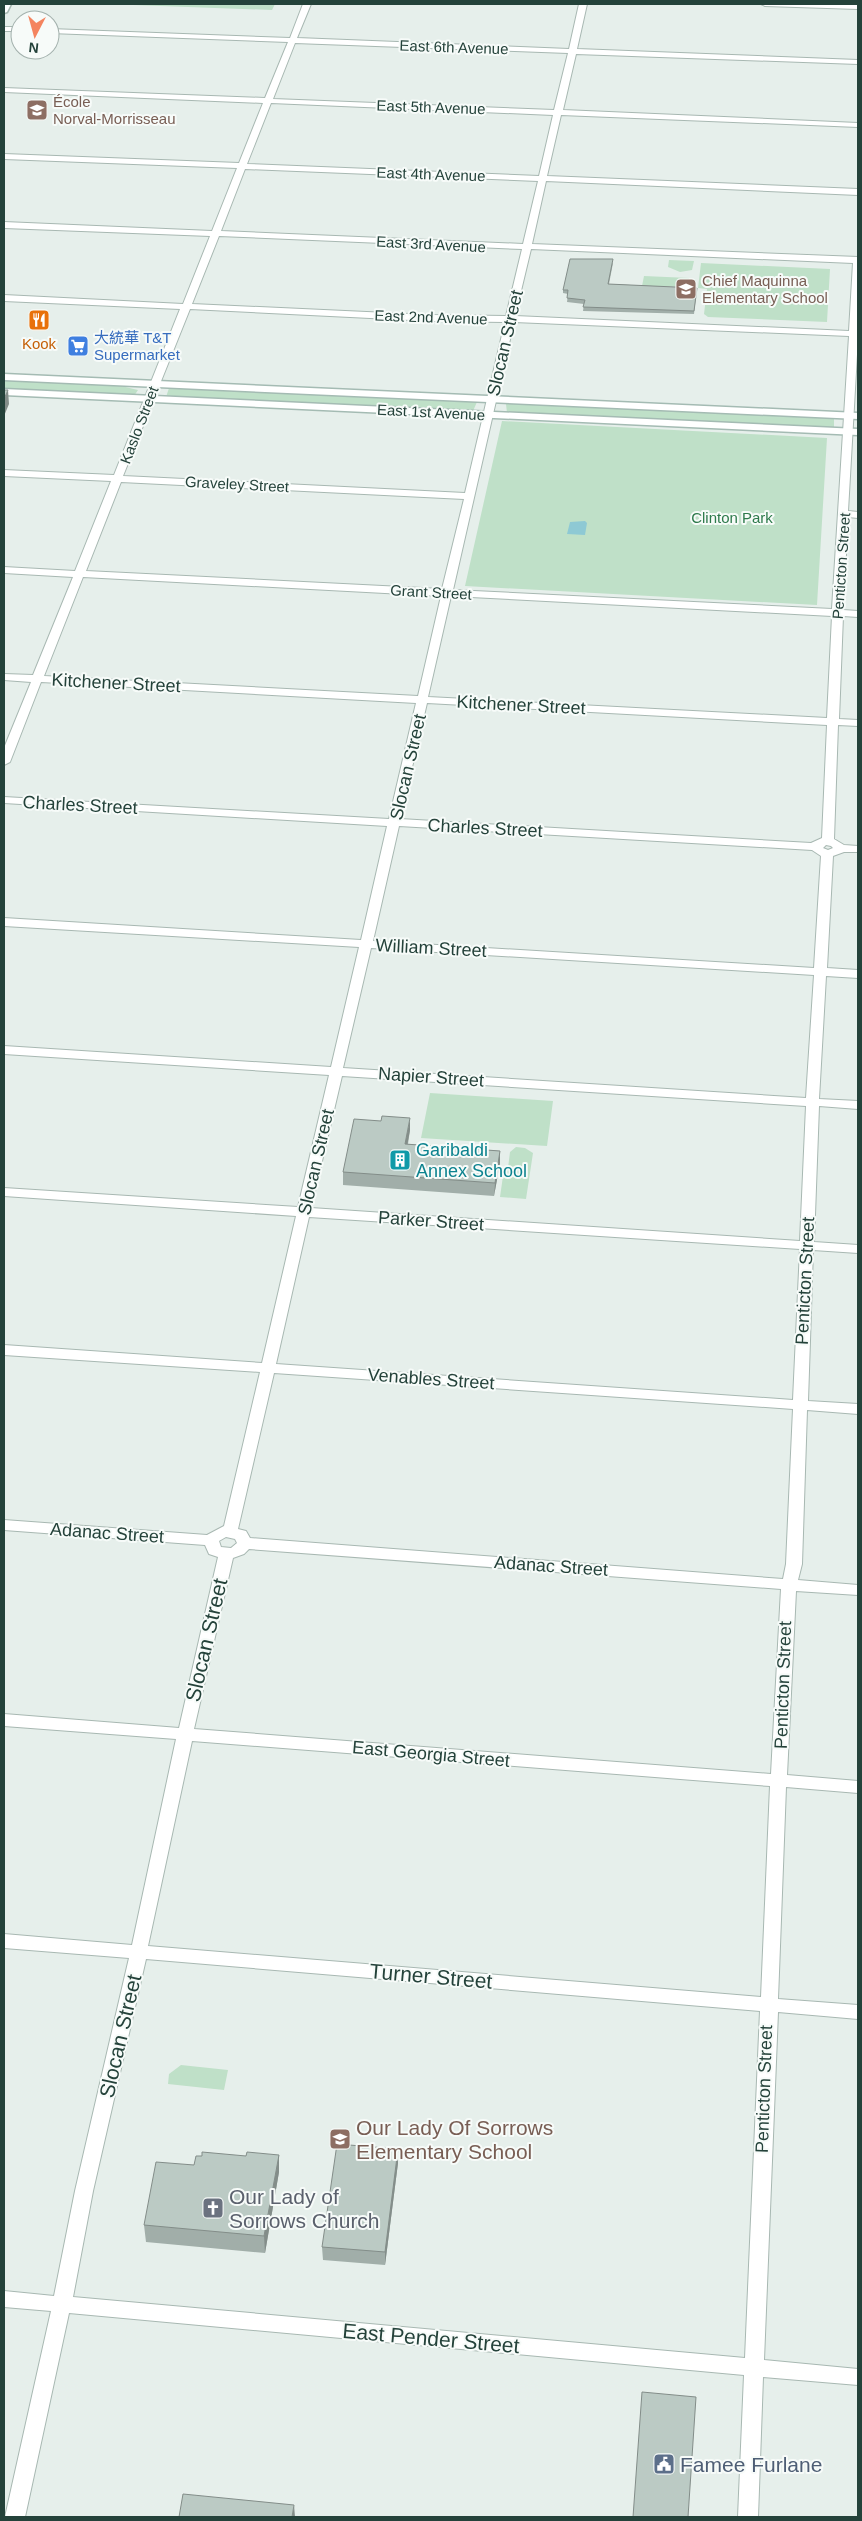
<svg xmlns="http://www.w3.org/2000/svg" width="862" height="2521" font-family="Arial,'Noto Sans SC',sans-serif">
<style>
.green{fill:#bfe0c8}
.water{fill:#8ec9d4}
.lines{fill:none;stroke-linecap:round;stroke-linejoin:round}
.minor-casing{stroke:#a8b8b2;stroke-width:2}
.tertiary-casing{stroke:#a8b8b2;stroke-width:3}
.secondary-casing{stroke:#a4bbb3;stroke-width:3}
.minor{fill:#fff;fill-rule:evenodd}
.tertiary{fill:#fff;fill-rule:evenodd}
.secondary{fill:#fff;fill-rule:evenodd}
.wall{fill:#a1aea9}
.shaded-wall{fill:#838d89}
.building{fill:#bbcac4;stroke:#838d89}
.labels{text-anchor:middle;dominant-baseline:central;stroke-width:4;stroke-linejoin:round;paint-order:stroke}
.far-street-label{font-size:15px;fill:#24423a;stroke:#f7fbf9}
.far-education-label{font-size:15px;fill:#785e54;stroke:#f7fbf9;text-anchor:start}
.far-shop-label{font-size:15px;fill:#366cbe;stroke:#f7fbf9;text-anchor:start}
.far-food-label{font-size:15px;fill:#c56008;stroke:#f7fbf9}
.far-park-label{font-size:15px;fill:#2d7a4b;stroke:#f7fbf9}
.street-label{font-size:18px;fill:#24423a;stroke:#f7fbf9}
.culture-label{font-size:18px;fill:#0d838f;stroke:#f7fbf9;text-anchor:start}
.near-street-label{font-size:21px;fill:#24423a;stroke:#f7fbf9}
.near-education-label{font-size:21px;fill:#785e54;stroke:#f7fbf9;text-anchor:start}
.near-worship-label{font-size:21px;fill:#5b616d;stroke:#f7fbf9;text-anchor:start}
.near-service-label{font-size:21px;fill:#4e5e75;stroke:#f7fbf9;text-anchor:start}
</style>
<rect width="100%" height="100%" fill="#e6efeb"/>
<path class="green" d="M106,4H275L272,10Z
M669,260L694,261L692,270L680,272L668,267Z
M701,263L830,269L827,322L708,317L704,314L707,289L698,288Z
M644,276L689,278L688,287L642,286Z
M4,380L117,385L138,390L134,396L4,390Z
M169,388H173L477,402L473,411L166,397Z
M510,403L821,418L834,419V428L507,413L506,404Z
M502,421L827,438L817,605L465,586Z
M430,1093L553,1101L547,1146L421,1138Z
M516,1147L525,1148L533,1153L526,1199L500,1197L504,1169L525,1170L508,1168L510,1152Z
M181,2065L228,2070L224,2090L168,2084L169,2074Z"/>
<path class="water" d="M585,521L587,523L585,535L567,534L570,522Z"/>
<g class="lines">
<g class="minor-casing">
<path id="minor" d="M303,4H311L297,38L569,49L579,4H587L577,49L858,60V64L576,54L563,110L858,123V127L561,115L547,176L858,189V195L546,181L532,244L858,257V337L848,511L858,512V518L848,517L843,610L858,611V617L843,616L839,719L858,720V726L838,725L834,839L844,845L858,846V852H844L833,856L827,968L858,970V978L826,976L819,1099L858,1101V1109L819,1106L814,1242L858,1245V1253L813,1250L808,1401L858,1404V1414L807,1410L802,1564L798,1580L858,1585V1595L796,1591L787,1775L858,1781V1793L786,1787L778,1999L858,2005V2019L778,2012L764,2360L858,2369V2385L763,2377L758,2517H738L744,2375L69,2313L25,2517H5L51,2311L4,2307V2291L54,2296L75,2191L129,1958L4,1948V1934L132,1945L176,1739L4,1726V1714L179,1728L218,1557L209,1554L205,1545L4,1530V1520L207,1535L224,1526L260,1372L4,1355V1345L262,1363L296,1216L4,1196V1188L298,1207L329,1075L4,1054V1046L331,1067L359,947L4,926V918L361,940L387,826L4,803V797L389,819L416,703L41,682L10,762L4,765V748L31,682L4,680V674L33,675L73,577L4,573V567L75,571L111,481L4,476V470L114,475L180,309L4,301V295L183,304L210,236L4,228V222L212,231L237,168L4,159V154L239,163L263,103L4,92V88L265,98L288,42L50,33V29L290,38ZM295,43L568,53L554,110L273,99ZM271,103L553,115L539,176L247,164ZM245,169L538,181L523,244L221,231ZM219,236L522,249L506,316L431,315L192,304ZM531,249L853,263L849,331L515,316ZM190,309L431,321L505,322L465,493L123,476ZM514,322L849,336L832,609L453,590ZM121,482L464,499L442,589L86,571ZM83,577L441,596L418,696L44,676ZM451,596L832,616L827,718L428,697ZM427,703L827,725L822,838L811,843L400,819ZM399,826L812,850L821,856L814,968L373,941ZM826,845L831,846L833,848L828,850L823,848ZM371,948L814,975L806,1098L343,1068ZM342,1076L806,1106L800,1241L311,1208ZM309,1217L800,1249L793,1400L276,1364ZM274,1373L793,1409L786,1564L783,1579L250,1538L246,1531L238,1529ZM226,1537L235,1539L237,1543L231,1548L221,1547L219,1541ZM249,1549L781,1589L771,1774L194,1729L233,1558L244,1554ZM192,1741L770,1786L761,1997L148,1946ZM146,1959L760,2011L745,2358L73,2297L93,2191Z
M761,4L858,5V9L765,6Z
M4,27H20V31H4Z"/>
</g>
<g class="tertiary-casing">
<path id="tertiary" d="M4,4H11L7,12L4,13Z"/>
</g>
<g class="secondary-casing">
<path id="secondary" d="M4,374L858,413V419L4,380Z
M4,389L858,429V435L4,395Z"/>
</g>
<use href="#minor" class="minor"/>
<use href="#tertiary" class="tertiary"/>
<use href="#secondary" class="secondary"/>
</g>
<path class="wall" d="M613,263L609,284L697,288L694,314L583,311L584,304L567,302L568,294L563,293V290Z
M410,1130L408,1144L500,1151V1163L494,1196L343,1185V1172Z
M398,2149V2163L385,2265L323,2260L322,2247Z
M279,2155V2172L265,2253L146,2242L144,2225L194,2165L246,2156Z"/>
<path class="shaded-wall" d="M8,390L9,404L4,416V399Z
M410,1118V1130L405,1157V1144Z
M500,1151V1163L494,1196L495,1183Z
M398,2149V2163L385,2265V2252Z
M279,2155V2172L265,2253L264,2236Z
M294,2505L295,2517H292Z"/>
<path class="building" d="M570,259H613L608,284L697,288L694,311L583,307L585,300L567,298L568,290H563Z
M4,390H8L4,399Z
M382,1116L410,1118L405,1144L500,1151L495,1183L343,1172L354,1119L381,1121Z
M337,2144L398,2149L385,2252L322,2247Z
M202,2152L246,2156L247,2152L279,2155L264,2236L144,2225L156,2162L194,2165L196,2156H202Z
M642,2392L696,2397L688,2517H633Z
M183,2494L294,2505L292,2517H179Z"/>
<defs>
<g id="school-square" transform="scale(1.125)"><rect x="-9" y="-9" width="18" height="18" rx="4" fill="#8d6e63" stroke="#f7fbf9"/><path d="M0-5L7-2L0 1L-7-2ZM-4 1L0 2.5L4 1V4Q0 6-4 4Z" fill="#fff"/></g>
<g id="restaurant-square" transform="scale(1.125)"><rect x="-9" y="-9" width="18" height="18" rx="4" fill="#e8710a" stroke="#f7fbf9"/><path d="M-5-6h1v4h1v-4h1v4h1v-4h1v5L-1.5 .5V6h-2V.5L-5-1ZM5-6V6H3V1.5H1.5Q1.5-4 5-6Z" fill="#fff"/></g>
<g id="supermarket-square" transform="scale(1.125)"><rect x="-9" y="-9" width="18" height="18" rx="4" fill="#3f7fe0" stroke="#f7fbf9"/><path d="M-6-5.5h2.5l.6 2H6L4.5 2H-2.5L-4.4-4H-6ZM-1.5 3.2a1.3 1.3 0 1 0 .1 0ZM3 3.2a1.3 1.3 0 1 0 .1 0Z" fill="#fff"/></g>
<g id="building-square" transform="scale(1.125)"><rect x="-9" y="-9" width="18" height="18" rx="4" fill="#0f9aa8" stroke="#f7fbf9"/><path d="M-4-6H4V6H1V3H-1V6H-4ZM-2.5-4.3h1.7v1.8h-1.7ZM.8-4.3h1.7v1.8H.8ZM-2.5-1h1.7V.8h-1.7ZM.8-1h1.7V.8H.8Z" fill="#fff"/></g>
<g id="church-square" transform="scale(1.125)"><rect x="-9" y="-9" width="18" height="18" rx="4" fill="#6b7280" stroke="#f7fbf9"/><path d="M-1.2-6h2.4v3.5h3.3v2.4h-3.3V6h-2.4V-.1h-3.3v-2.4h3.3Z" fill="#fff"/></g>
<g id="civic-square" transform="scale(1.125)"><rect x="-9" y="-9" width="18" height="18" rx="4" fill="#5c6f8a" stroke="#f7fbf9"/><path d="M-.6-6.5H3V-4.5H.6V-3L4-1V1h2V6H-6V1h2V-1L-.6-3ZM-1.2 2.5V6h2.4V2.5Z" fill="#fff"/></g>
</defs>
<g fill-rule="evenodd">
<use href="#school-square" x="37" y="110"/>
<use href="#school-square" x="686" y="289"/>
<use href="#restaurant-square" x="39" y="320"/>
<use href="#supermarket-square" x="78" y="346"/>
<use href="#building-square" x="400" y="1160"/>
<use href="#school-square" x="340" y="2139"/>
<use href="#church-square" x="213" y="2208"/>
<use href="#civic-square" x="664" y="2464"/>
</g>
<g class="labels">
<g class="far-street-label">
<text transform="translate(454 47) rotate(2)">East 6th Avenue</text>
<text transform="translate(431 107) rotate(2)">East 5th Avenue</text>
<text transform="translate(431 174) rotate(2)">East 4th Avenue</text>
<text transform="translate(431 244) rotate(3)">East 3rd Avenue</text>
<text transform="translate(431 317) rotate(2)">East 2nd Avenue</text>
<text transform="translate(431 412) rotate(3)">East 1st Avenue</text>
<text transform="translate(139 425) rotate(-69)">Kaslo Street</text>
<text transform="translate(237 484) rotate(3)">Graveley Street</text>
<text transform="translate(841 566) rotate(-86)">Penticton Street</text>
<text transform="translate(431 592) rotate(3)">Grant Street</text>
</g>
<g class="far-education-label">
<text x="53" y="101">École<tspan x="53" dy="17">Norval-Morrisseau</tspan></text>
<text x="702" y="280">Chief Maquinna<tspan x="702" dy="17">Elementary School</tspan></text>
</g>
<g class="far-shop-label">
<text x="94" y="337">大統華 T&amp;T<tspan x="94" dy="17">Supermarket</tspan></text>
</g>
<g class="far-food-label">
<text x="39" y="343">Kook</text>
</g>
<g class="far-park-label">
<text x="732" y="517">Clinton Park</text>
</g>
<g class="street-label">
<text transform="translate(505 343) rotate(-77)">Slocan Street</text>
<text transform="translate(116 683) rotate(3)">Kitchener Street</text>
<text transform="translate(521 705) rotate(3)">Kitchener Street</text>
<text transform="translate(408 767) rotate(-77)">Slocan Street</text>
<text transform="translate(80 805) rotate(3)">Charles Street</text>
<text transform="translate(485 828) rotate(3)">Charles Street</text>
<text transform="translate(431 948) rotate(3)">William Street</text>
<text transform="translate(431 1077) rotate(4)">Napier Street</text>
<text transform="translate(316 1162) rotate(-77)">Slocan Street</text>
<text transform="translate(431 1221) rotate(4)">Parker Street</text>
<text transform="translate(805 1281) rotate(-87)">Penticton Street</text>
<text transform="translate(431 1379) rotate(4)">Venables Street</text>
<text transform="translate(107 1533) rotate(4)">Adanac Street</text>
<text transform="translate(551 1566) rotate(4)">Adanac Street</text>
<text transform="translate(783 1685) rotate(-88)">Penticton Street</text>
<text transform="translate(431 1754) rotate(5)">East Georgia Street</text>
<text transform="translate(764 2089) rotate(-88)">Penticton Street</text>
</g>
<g class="culture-label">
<text x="416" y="1150">Garibaldi<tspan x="416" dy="21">Annex School</tspan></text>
</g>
<g class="near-street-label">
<text transform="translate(206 1640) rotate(-77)">Slocan Street</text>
<text transform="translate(431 1976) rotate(5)">Turner Street</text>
<text transform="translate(120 2036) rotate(-77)">Slocan Street</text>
<text transform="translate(431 2338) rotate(5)">East Pender Street</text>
</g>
<g class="near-education-label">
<text x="356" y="2127">Our Lady Of Sorrows<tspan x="356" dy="24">Elementary School</tspan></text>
</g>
<g class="near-worship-label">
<text x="229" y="2196">Our Lady of<tspan x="229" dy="24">Sorrows Church</tspan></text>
</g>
<g class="near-service-label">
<text x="680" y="2464">Famee Furlane</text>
</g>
</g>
<rect width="862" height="2521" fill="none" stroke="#24423a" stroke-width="10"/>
<g transform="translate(35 35) rotate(186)"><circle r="24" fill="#f7fbf9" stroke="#a3b1ad"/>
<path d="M0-4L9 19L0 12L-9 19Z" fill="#f4845f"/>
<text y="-8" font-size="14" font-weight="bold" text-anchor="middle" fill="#24423a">N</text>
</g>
</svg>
